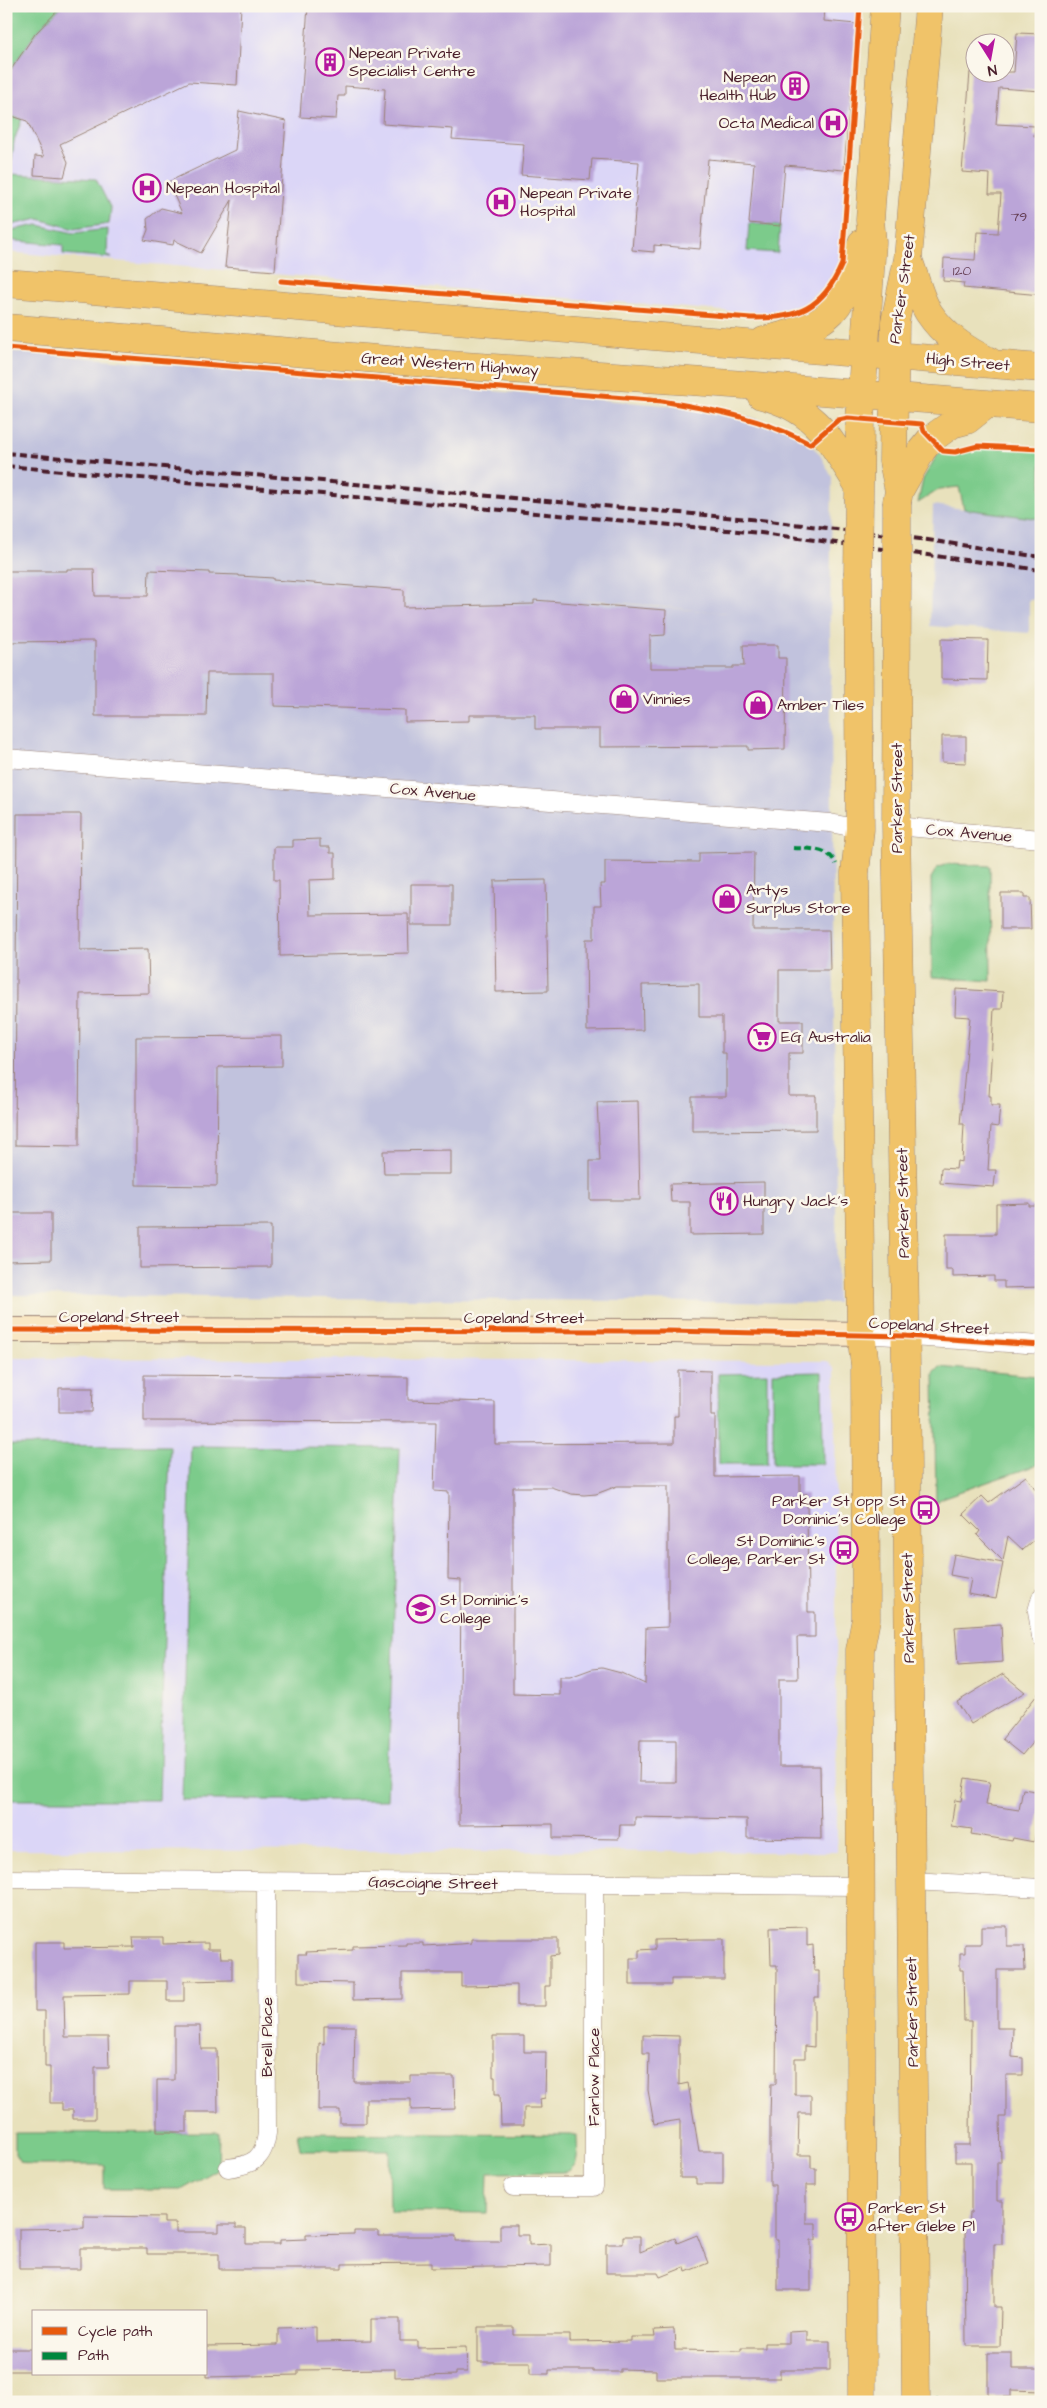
<svg xmlns="http://www.w3.org/2000/svg" width="1047" height="2408" font-family="'Architects Daughter',sans-serif">
<style>
.built{fill:#dbd6f7}
.industrial{fill:#c1c2dd;fill-rule:evenodd}
.green{fill:#7bcb8b;stroke:#62755b}
.building{fill:#bba5d8;fill-rule:evenodd}
.lines{fill:none;stroke-linecap:round;stroke-linejoin:round}
.street-casing{stroke:#998074;stroke-width:19}
.secondary-casing{stroke:#998074;stroke-width:26}
.highway-casing{stroke:#998074;stroke-width:29}
.street{stroke:#fff;stroke-width:18}
.secondary{stroke:#f9e7c3;stroke-width:24}
.highway{stroke:#f0c369;stroke-width:28}
.rail{stroke:#4a1f2b;stroke-width:4;stroke-dasharray:8 4;stroke-linecap:butt}
.highway-bridge-casing{stroke:#998074;stroke-width:29;stroke-linecap:butt}
.highway-bridge{stroke:#f0c369;stroke-width:28}
.quiet{stroke:#00873e;stroke-width:4;stroke-dasharray:8 4;stroke-linecap:butt}
.cycleway-casing{stroke:#fbf7ec;stroke-width:8}
.cycleway{stroke:#e8590c;stroke-width:5}
.labels{text-anchor:middle;dominant-baseline:central;stroke-width:5;stroke-linejoin:round;paint-order:stroke}
.number-label{font-size:14px;fill:#664056}
.poi-label{font-size:16px;fill:#4a1f2b;stroke:#fbf7ec;text-anchor:start}
.street-label{font-size:16px;fill:#4a1f2b;stroke:#fbf7ec}
</style>
<rect width="100%" height="100%" fill="#fbf7ec"/>
<filter id="ink" filterUnits="userSpaceOnUse"><feTurbulence type="fractalNoise" baseFrequency=".02" numOctaves="2"/><feDisplacementMap in="SourceGraphic" scale="10" xChannelSelector="R" yChannelSelector="G"/><feConvolveMatrix kernelMatrix="1 2 1 2 8 2 1 2 1" color-interpolation-filters="sRGB"/></filter>
<filter id="wash" filterUnits="userSpaceOnUse"><feTurbulence type="fractalNoise" baseFrequency=".0096" numOctaves="4" result="noise"/><feDisplacementMap in="SourceGraphic" scale="20" xChannelSelector="R" yChannelSelector="G"/><feGaussianBlur stdDeviation="1.12" result="paint"/><feColorMatrix in="noise" values="0 0 0 0 0 0 0 0 0 0 0 0 0 0 0 0 0 1.4 0 .05"/><feComposite in="paint" operator="in"/></filter>
<g filter="url(#wash)">
<rect width="100%" height="100%" fill="#e8e1bc"/>
<path class="built" d="M6,6H859L839,263L824,287L802,305L761,314L6,252Z
M6,1358L827,1361L835,1369L837,1852L6,1850Z"/>
<path class="industrial" d="M6,351L689,407L757,419L796,431L819,453L832,477L830,621L837,1303L6,1295ZM579,600L602,601L728,613Z
M933,505L1041,519V601L1029,599V633L930,626Z"/>
<path class="green" d="M6,6H62L35,34L6,77Z
M6,114L22,119L14,141L10,174L96,179L111,209L109,224L74,229L39,219L6,226Z
M749,223L780,226L778,253L747,251Z
M38,225L74,233L108,229L107,255L112,258L63,254V245L6,240V231Z
M982,447L1041,449V519L964,509L959,487L940,489L918,503L923,479L939,452L956,454Z
M947,864L990,866L991,981L932,977L931,878L937,868Z
M940,1367L1036,1376L1037,1465L944,1497L936,1502L934,1373Z
M822,1372L823,1464H773V1373Z
M767,1373V1464H719L718,1374Z
M6,1445L170,1446L159,1800H6Z
M191,1446L400,1448L387,1800H182Z
M219,2132L218,2169L183,2189H104V2165H30L20,2162L15,2154V2133Z
M297,2133L577,2135C577,2149 581,2166 566,2172L488,2173L487,2213L390,2212L389,2150H304L300,2149Z"/>
<g id="blocks">
<path class="building" d="M62,6H241L237,85L189,82L60,144L68,162L64,177L34,175L35,156L44,157L27,121L6,114V77L35,34Z
M308,6H825L824,21L856,24L844,170L785,165L780,226L749,223L754,163L708,159L700,249L654,245V252L632,250L639,162L592,159L590,180L521,175L524,144L452,139L453,129L383,124L385,89L345,86V96H338L336,119L300,117Z
M1017,33L1041,34V91L999,88L996,124L1035,126L1034,136H1041V193L1036,253H1041V295L963,288L964,283L943,281L944,258L975,260L977,232L998,233L1001,194H989L990,174L962,172L970,72H1014Z
M239,111L286,121L275,271L225,267L232,200L201,253L174,240L173,245L144,240L148,230L147,219L161,208L182,213L168,182L235,150Z
M67,569H94L95,596H148L149,570L209,572V574L239,575V576L273,578V580L404,590V607L534,604V600L666,610L665,635L650,636V668H733V666H744L743,645H778V658H786L785,749L748,750V746L600,747V729H535V715H469V721L405,722V710L274,706V673H207L206,716H95V641L6,642V571H67Z
M941,639L988,640L987,680L941,679Z
M942,736H966V763L942,762Z
M17,814H81L80,950L148,949L149,993L80,994L79,1146L15,1145Z
M320,839V847H330V853H335V879L309,880L310,915L408,914L409,953L280,956L279,880H274V847H293V840Z
M754,852L753,930H829L830,970H779V1021H803V1053H789V1096H816V1130L692,1131V1097H726V1053H722V1017H699V984L642,985L643,1030L587,1031L586,939H594V906H601L600,884H605V861L699,862V853Z
M546,880L548,991L496,992L494,881Z
M411,884H452V925H411Z
M1001,893H1024V898H1030L1031,929H1001Z
M956,989L1003,992L1002,1009H994L989,1096H991V1105H1000L998,1127L991,1126L988,1170H996L994,1187L940,1183L941,1168L956,1169L957,1161L962,1162L964,1124H960L970,1017L955,1016Z
M282,1036V1066L218,1067L217,1186L136,1185V1037Z
M638,1101L640,1200H590V1161H600L597,1102Z
M451,1150V1174H384L383,1151Z
M764,1182V1234L690,1235V1202H671L670,1184Z
M1029,1203V1206H1041V1287L1004,1288V1281H994V1276L953,1277V1270H946V1234H996V1204Z
M6,1213H51V1260L6,1261Z
M271,1226V1267L140,1268V1227Z
M678,1370L711,1371V1416H715V1477L800,1476V1494H807L808,1612H815V1637H797L798,1679H779V1766H820L821,1839L747,1838V1819L635,1817V1825H620L619,1839L553,1838V1824L459,1825L461,1580L448,1579L449,1492L434,1491L436,1422L144,1421V1375L408,1377V1400L495,1402V1444L674,1443V1416H678ZM617,1486H668V1627L646,1628L645,1684L621,1673L602,1668L592,1669L570,1677H560V1695L513,1694V1487H551L571,1494L584,1495L596,1494ZM640,1740H676V1782H639Z
M59,1388H93L92,1412H59Z
M1026,1476L1041,1497V1534L1023,1550L1008,1536L1003,1561L977,1535L980,1531L963,1514L982,1496L989,1503Z
M954,1554L1003,1563L996,1599L968,1594L971,1579L950,1575Z
M1001,1624L1003,1662L958,1665L955,1627Z
M1003,1674L1025,1692L971,1724L957,1702Z
M1041,1690V1732L1022,1755L1002,1739Z
M965,1778L990,1782L986,1805L1019,1810L1023,1789L1041,1792V1805L1034,1842L1013,1838L1012,1841L971,1834L972,1829L951,1826L955,1800L961,1801Z
M981,1926H1007V1946H1024L1025,1970H997V2028H1013L1012,2057L1023,2058V2075H1006V2117H1000L1001,2162H997V2201H1002V2244H994V2307H1001L1000,2346H966L965,2227H968L969,2213H971V2162H955V2145H970L971,2021H964L963,1970H960V1953H965V1944H981Z
M807,1927V1946L813,1945L814,1971H819V1997H814V2047L805,2046V2058H795V2095H811V2113H799L798,2155H811V2168H816V2185H806V2223H816V2240H811V2290H778V2240H775V2185H770V2116L771,2084H776L777,1965H771L770,1928Z
M133,1937H163V1944L208,1943V1949H220L221,1958H232V1980L184,1981V2001H167V1981H130V1994L64,1995L65,2037H108L109,2067H95V2119H73V2110H62V2103H50V2067H45V2011H35V1942H64V1948L134,1947Z
M471,1939H558V1955L550,1956V1986H545V2006H517V1985L461,1986V1973H402V1999L353,2000V1983L298,1982V1954H307L306,1952L353,1950V1946L406,1945V1943H423V1946L461,1944L471,1943Z
M699,1939H724V1979H671V1985H630V1958H639V1950L655,1949V1940Z
M174,2026H200L201,2049H217L218,2112H187V2132H157V2080H174Z
M324,2026H355L354,2082H411V2076H454L455,2109L411,2110V2099H366V2123H340V2110H318L319,2043L324,2044Z
M643,2035L679,2036V2085L688,2083L699,2151H723V2184H696V2178H680V2120L654,2124L648,2090L649,2053H643Z
M493,2036H524V2052H546L545,2098L540,2099L541,2108H524V2125H501L500,2094H495V2077H493Z
M84,2216L164,2217V2223H176V2232H219V2224H236V2228H246V2244H280V2240L306,2239V2235L354,2234V2231H378V2236H456V2241H500V2225H517V2235H529V2245L551,2244V2266L431,2268V2263L342,2264V2269H219V2254H147V2248H80V2269H19V2229L84,2228Z
M697,2235L708,2263L686,2272L685,2267L660,2277L658,2273H606V2244H623V2236H640V2252L675,2238L677,2243Z
M371,2319H400V2341H418V2348L466,2347L467,2372H456V2375L395,2377V2369L298,2370V2375L206,2377V2346L278,2345V2328L316,2327V2342L371,2341Z
M478,2327H514V2335H570V2342L631,2341V2337H655L654,2330L674,2329L675,2350L741,2351V2348H765V2343H789V2332L807,2331V2341H830V2370H780V2378H656V2370L620,2369V2372H593V2370H549V2374H530V2362H478Z
M6,2349H34V2371H6Z
M988,2353H1012V2369H1041V2391L1011,2390V2397H988Z"/>
</g>
</g>
<g filter="url(#ink)">
<use href="#blocks" fill-opacity="0" stroke="#998074" stroke-width="1"/>
<g class="lines">
<g class="street-casing">
<path id="street" d="M6,758L830,823L860,829
M896,826L1041,839
M861,1334L1041,1345
M1041,1597L1037,1611L1041,1637
M6,1879L860,1886
M911,1881L1041,1888
M228,2168C253,2165 264,2159 267,2133L266,1882
M513,2187H594V1885"/>
</g>
<g class="secondary-casing">
<path id="secondary" d="M6,1330L669,1331L861,1334"/>
</g>
<g class="highway-casing">
<path id="highway" d="M908,259C915,276 919,298 929,313C943,334 966,351 989,361
M6,283L1041,368
M6,328L449,365L705,382L1041,408
M764,341C784,335 810,330 826,317C848,299 854,268 862,243
M761,395C817,409 830,440 859,486
M899,491L922,450L931,439L952,424L967,420L987,404
M859,499L860,419L872,242L870,220L885,6
M897,502L899,491L893,461L895,322L908,259L929,6
M858,574L860,829L855,873L861,1334L865,1365L866,1619L860,1650L862,2402
M897,578L896,826L906,1366L916,2402"/>
</g>
<use href="#street" class="street"/>
<use href="#secondary" class="secondary"/>
<use href="#highway" class="highway"/>
<path class="rail" d="M6,453L760,520L928,540L1041,557
M6,466L761,533L1041,570"/>
<g class="highway-bridge-casing">
<path id="highway-bridge" d="M858,574L859,499
M897,578V502"/>
</g>
<use href="#highway-bridge" class="highway-bridge"/>
<path class="quiet" d="M793,848C809,849 829,847 836,864
M936,2400L944,2402"/>
<g class="cycleway-casing">
<path id="cycleway" d="M281,281L751,318C797,319 823,309 842,264L860,6
M6,348L662,401C714,410 763,418 810,444L838,420L848,418L922,424L924,431L943,451L955,452L978,446L1041,449
M6,1330L669,1331L905,1336L1041,1345"/>
</g>
<use href="#cycleway" class="cycleway"/>
</g>
</g>
<defs>
<g id="building-ring" transform="scale(1.4375)"><circle r="9.5" fill="#fbf7ec" stroke="#b5179e" stroke-width="1.5"/><path d="M-4-6H4V6H1V3H-1V6H-4ZM-2.5-4.3h1.7v1.8h-1.7ZM.8-4.3h1.7v1.8H.8ZM-2.5-1h1.7V.8h-1.7ZM.8-1h1.7V.8H.8Z" fill="#b5179e"/></g>
<g id="hospital-ring" transform="scale(1.4375)"><circle r="9.5" fill="#fbf7ec" stroke="#b5179e" stroke-width="1.5"/><path d="M-5-5h3v3.5h4V-5h3V5h-3V1.5h-4V5h-3Z" fill="#b5179e"/></g>
<g id="shop-ring" transform="scale(1.4375)"><circle r="9.5" fill="#fbf7ec" stroke="#b5179e" stroke-width="1.5"/><path d="M-5-2.5h2.3a2.7 3.5 0 0 1 5.4 0H5L5.5 6h-11ZM-1.5-2.5h3a1.5 2.3 0 0 0-3 0Z" fill="#b5179e"/></g>
<g id="supermarket-ring" transform="scale(1.4375)"><circle r="9.5" fill="#fbf7ec" stroke="#b5179e" stroke-width="1.5"/><path d="M-6-5.5h2.5l.6 2H6L4.5 2H-2.5L-4.4-4H-6ZM-1.5 3.2a1.3 1.3 0 1 0 .1 0ZM3 3.2a1.3 1.3 0 1 0 .1 0Z" fill="#b5179e"/></g>
<g id="restaurant-ring" transform="scale(1.4375)"><circle r="9.5" fill="#fbf7ec" stroke="#b5179e" stroke-width="1.5"/><path d="M-5-6h1v4h1v-4h1v4h1v-4h1v5L-1.5 .5V6h-2V.5L-5-1ZM5-6V6H3V1.5H1.5Q1.5-4 5-6Z" fill="#b5179e"/></g>
<g id="bus-ring" transform="scale(1.4375)"><circle r="9.5" fill="#fbf7ec" stroke="#b5179e" stroke-width="1.5"/><path d="M-5-6H5V4H4V6H2V4H-2V6H-4V4H-5ZM-3.5-4V0h7V-4ZM-3.5 1.2v1.5H-2V1.2ZM2 1.2v1.5H3.5V1.2Z" fill="#b5179e"/></g>
<g id="school-ring" transform="scale(1.4375)"><circle r="9.5" fill="#fbf7ec" stroke="#b5179e" stroke-width="1.5"/><path d="M0-5L7-2L0 1L-7-2ZM-4 1L0 2.5L4 1V4Q0 6-4 4Z" fill="#b5179e"/></g>
</defs>
<g fill-rule="evenodd">
<use href="#building-ring" x="330" y="62"/>
<use href="#building-ring" x="795" y="86"/>
<use href="#hospital-ring" x="833" y="123"/>
<use href="#hospital-ring" x="147" y="188"/>
<use href="#hospital-ring" x="501" y="202"/>
<use href="#shop-ring" x="624" y="699"/>
<use href="#shop-ring" x="758" y="705"/>
<use href="#shop-ring" x="727" y="899"/>
<use href="#supermarket-ring" x="762" y="1037"/>
<use href="#restaurant-ring" x="724" y="1201"/>
<use href="#bus-ring" x="925" y="1510"/>
<use href="#bus-ring" x="844" y="1550"/>
<use href="#school-ring" x="421" y="1609"/>
<use href="#bus-ring" x="849" y="2217"/>
</g>
<g class="labels">
<g class="number-label">
<text x="1019" y="217">79</text>
<text x="962" y="271">120</text>
</g>
<g class="poi-label">
<text x="349" y="53">Nepean Private<tspan x="349" dy="18">Specialist Centre</tspan></text>
<text x="776" y="77" text-anchor="end">Nepean<tspan x="776" dy="18">Health Hub</tspan></text>
<text x="814" y="123" text-anchor="end">Octa Medical</text>
<text x="166" y="188">Nepean Hospital</text>
<text x="520" y="193">Nepean Private<tspan x="520" dy="18">Hospital</tspan></text>
<text x="643" y="699">Vinnies</text>
<text x="777" y="705">Amber Tiles</text>
<text x="746" y="890">Artys<tspan x="746" dy="18">Surplus Store</tspan></text>
<text x="781" y="1037">EG Australia</text>
<text x="743" y="1201">Hungry Jack's</text>
<text x="906" y="1501" text-anchor="end">Parker St opp St<tspan x="906" dy="18">Dominic's College</tspan></text>
<text x="825" y="1541" text-anchor="end">St Dominic's<tspan x="825" dy="18">College, Parker St</tspan></text>
<text x="440" y="1600">St Dominic's<tspan x="440" dy="18">College</tspan></text>
<text x="868" y="2208">Parker St<tspan x="868" dy="18">after Glebe Pl</tspan></text>
</g>
<g class="street-label">
<text transform="translate(902 289) rotate(-82)">Parker Street</text>
<text transform="translate(968 362) rotate(5)">High Street</text>
<text transform="translate(450 364) rotate(4)">Great Western Highway</text>
<text transform="translate(433 792) rotate(5)">Cox Avenue</text>
<text transform="translate(897 798) rotate(-90)">Parker Street</text>
<text transform="translate(969 833) rotate(5)">Cox Avenue</text>
<text transform="translate(903 1203) rotate(-91)">Parker Street</text>
<text x="119" y="1317">Copeland Street</text>
<text x="524" y="1318">Copeland Street</text>
<text transform="translate(929 1326) rotate(3)">Copeland Street</text>
<text transform="translate(908 1608) rotate(-91)">Parker Street</text>
<text transform="translate(433 1883) rotate(1)">Gascoigne Street</text>
<text transform="translate(912 2012) rotate(-91)">Parker Street</text>
<text transform="translate(267 2037) rotate(-90)">Brell Place</text>
<text transform="translate(594 2077) rotate(-90)">Farlow Place</text>
</g>
</g>
<rect width="1047" height="2408" fill="none" stroke="#fbf7ec" stroke-width="25"/>
<rect x="32" y="2310" width="175" height="65" fill="#fbf7ec" stroke="#b4a19f"/>
<rect x="42" y="2327" width="25" height="8" fill="#e8590c" stroke="#b4a19f"/>
<text x="78" y="2336" font-size="15" fill="#4a1f2b">Cycle path</text>
<rect x="42" y="2352" width="25" height="8" fill="#00873e" stroke="#b4a19f"/>
<text x="78" y="2360" font-size="15" fill="#4a1f2b">Path</text>
<g transform="translate(990 58) rotate(169)"><circle r="24" fill="#fbf7ec" stroke="#b4a19f"/>
<path d="M0-4L9 19L0 12L-9 19Z" fill="#b5179e"/>
<text y="-8" font-size="14" font-weight="bold" text-anchor="middle" fill="#4a1f2b">N</text>
</g>
</svg>
